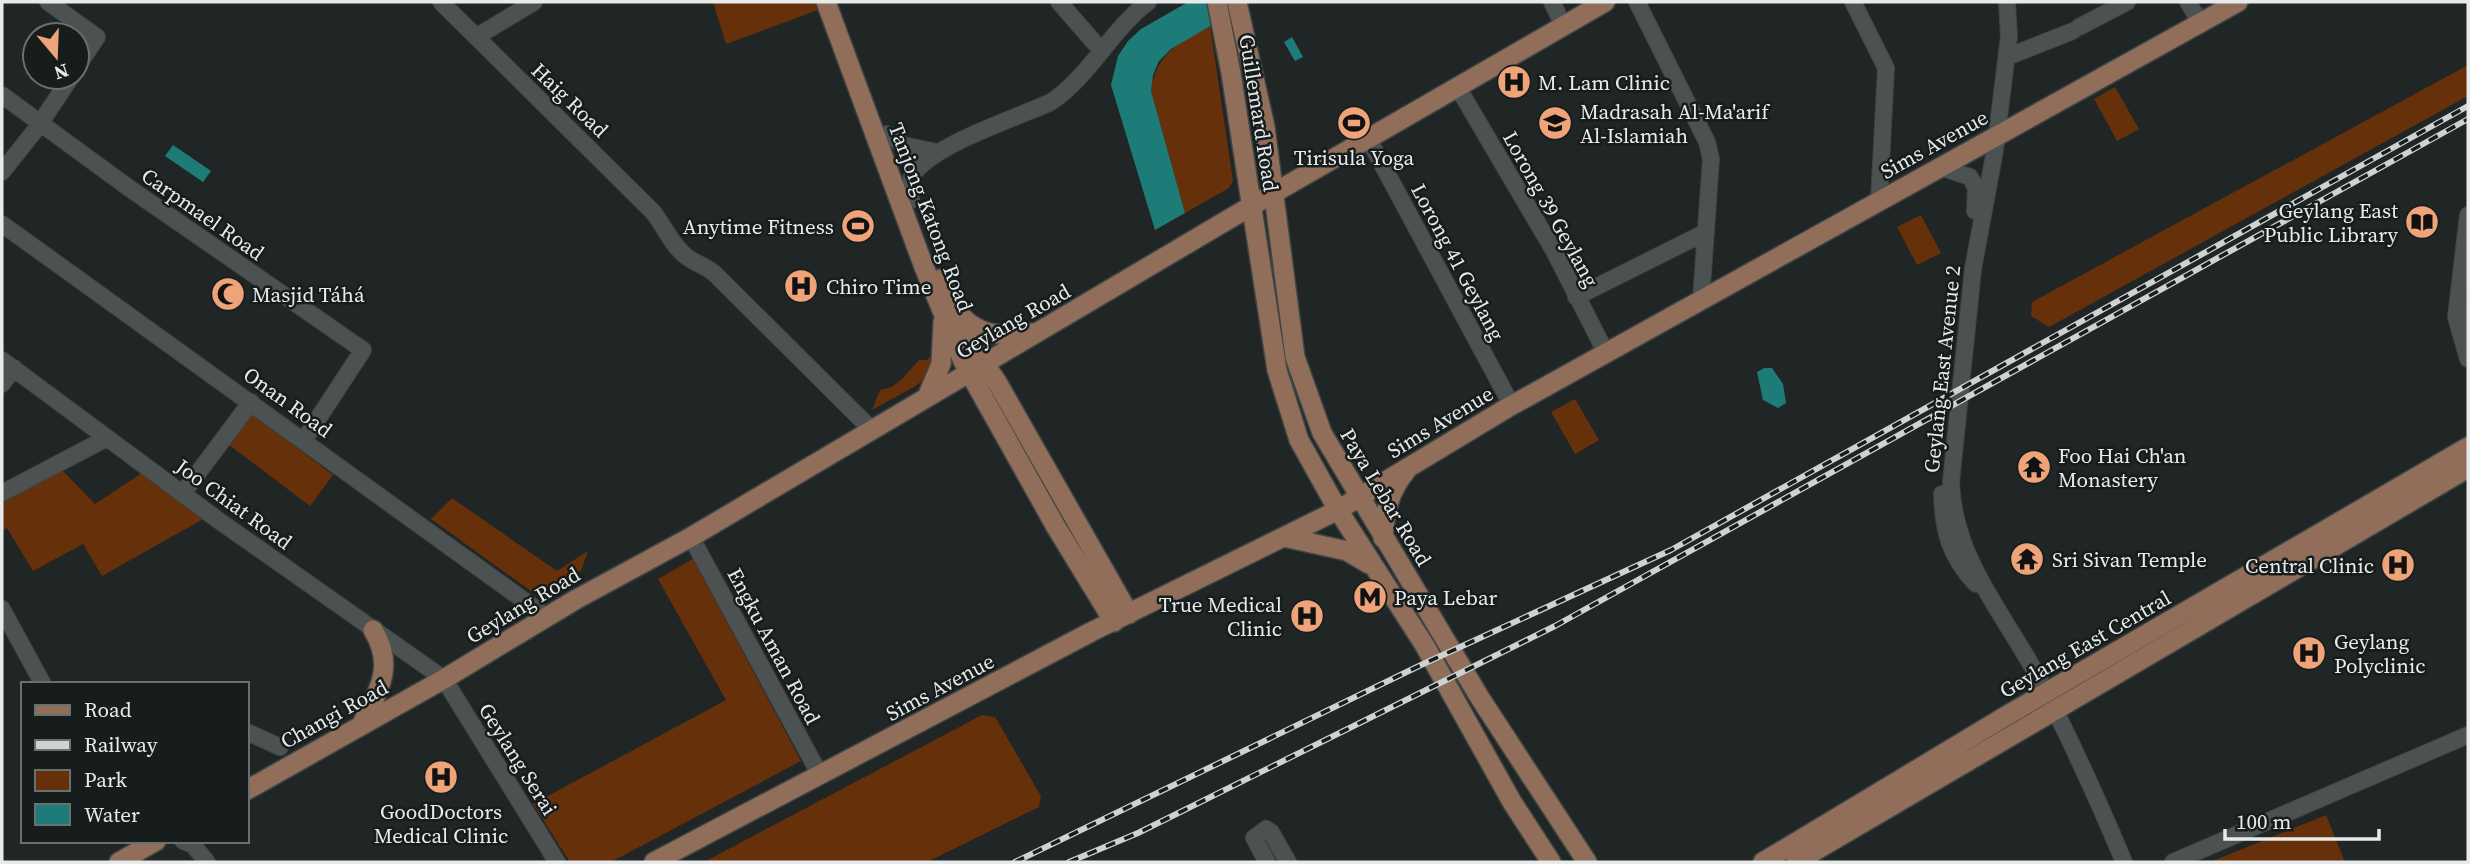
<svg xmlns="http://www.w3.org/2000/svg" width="2470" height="864" font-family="'Source Serif 4',serif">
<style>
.green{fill:#66300a}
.water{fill:#1e7c78}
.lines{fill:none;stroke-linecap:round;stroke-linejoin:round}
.minor-casing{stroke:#3f4444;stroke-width:18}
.major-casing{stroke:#3f4444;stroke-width:22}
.minor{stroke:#4c5252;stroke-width:16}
.major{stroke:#906e59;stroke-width:19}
.rail-casing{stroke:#ced2d2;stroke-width:6}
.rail{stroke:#171c1c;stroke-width:3.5;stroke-dasharray:10;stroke-linecap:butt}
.labels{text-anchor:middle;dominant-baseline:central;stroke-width:5;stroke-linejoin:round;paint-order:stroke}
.poi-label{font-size:21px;fill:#e7ebeb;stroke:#171c1c;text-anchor:start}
.street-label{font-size:21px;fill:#e7ebeb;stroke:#171c1c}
</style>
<rect width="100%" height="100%" fill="#202625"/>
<path class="green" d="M713,2H815L818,10L726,44Z
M1210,25L1233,181L1229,188L1185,213L1151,91C1155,54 1180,42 1210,25Z
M2468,65V96L2049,327L2031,316L2032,302Z
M2115,87L2139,129L2117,141L2094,99Z
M1921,215L1941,253L1917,265L1897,227Z
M929,357L935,360L925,379L914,387L872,410L880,390L892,387L902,379L919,360H927Z
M1575,399L1599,440L1575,454L1551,412Z
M252,414L333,475L310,506L229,445Z
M62,470L95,504L142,473L205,518L102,576L83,544L33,571L7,528L2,531V503Z
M452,498L557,571L588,551L581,571L545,590L531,591L431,519Z
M693,559L801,761L611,862H570L533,804L726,700L658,579Z
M982,715L995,717L1041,796L1039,807L927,862H704Z
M2326,815L2345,862H2210Z"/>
<path class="water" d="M1188,2H1251L1171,49L1159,61L1153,75L1151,91L1185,213L1155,230L1111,85L1118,56L1128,41L1141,29Z
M1292,37L1303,57L1295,61L1284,42Z
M173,145L211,171L203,182L165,156Z
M1764,368H1772L1783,384L1786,403L1778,408L1763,400L1757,372Z"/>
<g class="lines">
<g class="minor-casing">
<path id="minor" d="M48,2L97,37L77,67
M441,2L653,212C665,227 672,246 687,257C696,264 707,266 716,275L872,430
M1059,2L1100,49
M1552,2L1563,25
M1637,2L1707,142L1711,159L1701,300
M1853,2L1886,68L1879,201
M2007,2L2009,36L1995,150L1973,269L1951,482C1954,560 2004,613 2039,679C2070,738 2098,800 2124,862
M2188,2L2201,24
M2079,27L2127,2
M476,37L534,2
M2007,57L2073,31
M1457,86L1554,251L1606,353
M2,95L129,188L363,350L304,440
M887,134L903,145L936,152
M1368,138L1512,406
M1940,167L1970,177L1976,188L1975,211
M2,172L37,128L71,77
M911,200C910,191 908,181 914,173C937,143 1014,119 1051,102C1090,76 1110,31 1148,2
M2468,215L2456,317L2468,359
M2,224L547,617
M1576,297L1706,232
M2468,307V323
M2,360L218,520L444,679L557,862
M2,384L14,368
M2,493L107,438
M183,493L251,402
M1942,494C1943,531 1950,557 1976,584
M691,537L820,775
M2,609L43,684
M247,732L280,747
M183,841L193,845L207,862
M1267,862L1254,838L1266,829L1271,832L1288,862
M2173,862L2468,735"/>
</g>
<g class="major-casing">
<path id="major" d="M826,2L924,267L963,361L1056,527L1114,622
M1217,2L1231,73L1277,370L1299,440L1338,510L1425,646L1512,802L1551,862
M1237,2L1265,127L1295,357L1322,433L1480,698L1587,862
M941,279L977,353L997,382L1129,614
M962,317C984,339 1005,335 1034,333
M927,397L941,364L943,322
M1284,537L1347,551L1369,564
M1383,538C1385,512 1389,491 1406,471
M362,724C379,689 395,666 373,630
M247,790L444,679L575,600L691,537L1241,212L1605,2
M119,862L156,841
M654,862L1091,632L1338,510L1507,408L2238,2
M1763,862L2006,716L2468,447
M1796,862L2468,468"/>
</g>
<use href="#minor" class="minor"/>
<use href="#major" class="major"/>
<g class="rail-casing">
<path id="rail" d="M1015,862L1421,665L1671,550L2468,106
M1069,862L1138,833L1555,626L2468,119"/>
</g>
<use href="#rail" class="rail"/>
</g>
<defs>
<g id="hospital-disc" transform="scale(1.75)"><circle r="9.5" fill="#efa378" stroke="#171c1c"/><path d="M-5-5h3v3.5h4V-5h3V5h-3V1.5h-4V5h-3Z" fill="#111"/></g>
<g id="stadium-disc" transform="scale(1.75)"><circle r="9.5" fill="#efa378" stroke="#171c1c"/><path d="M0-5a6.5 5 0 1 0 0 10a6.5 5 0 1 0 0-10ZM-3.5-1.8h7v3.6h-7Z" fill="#111"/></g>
<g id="school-disc" transform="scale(1.75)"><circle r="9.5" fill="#efa378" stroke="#171c1c"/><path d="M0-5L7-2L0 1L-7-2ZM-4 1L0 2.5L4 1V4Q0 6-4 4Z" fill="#111"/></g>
<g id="library-disc" transform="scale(1.75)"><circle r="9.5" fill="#efa378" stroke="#171c1c"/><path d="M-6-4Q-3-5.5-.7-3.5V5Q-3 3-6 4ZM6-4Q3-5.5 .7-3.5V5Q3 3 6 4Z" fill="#111"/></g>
<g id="mosque-disc" transform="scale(1.75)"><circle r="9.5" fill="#efa378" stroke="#171c1c"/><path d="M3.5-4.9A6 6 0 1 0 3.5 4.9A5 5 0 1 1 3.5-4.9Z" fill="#111"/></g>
<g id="temple-disc" transform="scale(1.75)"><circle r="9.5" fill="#efa378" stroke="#171c1c"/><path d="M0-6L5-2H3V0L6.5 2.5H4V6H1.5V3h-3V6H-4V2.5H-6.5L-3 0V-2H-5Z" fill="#111"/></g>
<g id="metro-disc" transform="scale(1.75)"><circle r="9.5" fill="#efa378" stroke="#171c1c"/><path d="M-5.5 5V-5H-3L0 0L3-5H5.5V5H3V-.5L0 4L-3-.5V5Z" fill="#111"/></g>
</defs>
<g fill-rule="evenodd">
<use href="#hospital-disc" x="1514" y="82"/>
<use href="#stadium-disc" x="1354" y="123"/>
<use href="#school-disc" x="1555" y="123"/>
<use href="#library-disc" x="2422" y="222"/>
<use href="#stadium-disc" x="858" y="226"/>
<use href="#hospital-disc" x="801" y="286"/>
<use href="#mosque-disc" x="228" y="294"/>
<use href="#temple-disc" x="2034" y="467"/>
<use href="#temple-disc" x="2027" y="559"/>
<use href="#hospital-disc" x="2398" y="565"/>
<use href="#metro-disc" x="1370" y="597"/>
<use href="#hospital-disc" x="1307" y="616"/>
<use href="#hospital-disc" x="2309" y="653"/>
<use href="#hospital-disc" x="441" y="777"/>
</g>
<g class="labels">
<g class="poi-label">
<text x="1538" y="82">M. Lam Clinic</text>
<text x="1580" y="111">Madrasah Al-Ma'arif<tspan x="1580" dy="24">Al-Islamiah</tspan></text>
<text x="1354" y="157" text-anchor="middle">Tirisula Yoga</text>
<text x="2398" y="210" text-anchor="end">Geylang East<tspan x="2398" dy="24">Public Library</tspan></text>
<text x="834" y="226" text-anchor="end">Anytime Fitness</text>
<text x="826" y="286">Chiro Time</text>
<text x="252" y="294">Masjid Táhá</text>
<text x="2058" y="455">Foo Hai Ch'an<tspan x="2058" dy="24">Monastery</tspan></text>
<text x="2052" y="559">Sri Sivan Temple</text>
<text x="2374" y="565" text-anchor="end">Central Clinic</text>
<text x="1394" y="597">Paya Lebar</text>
<text x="1282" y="604" text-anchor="end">True Medical<tspan x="1282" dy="24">Clinic</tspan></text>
<text x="2334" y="641">Geylang<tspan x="2334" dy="24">Polyclinic</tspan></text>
<text x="441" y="811" text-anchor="middle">GoodDoctors<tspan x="441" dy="24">Medical Clinic</tspan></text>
</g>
<g class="street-label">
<text transform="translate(570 100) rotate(44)">Haig Road</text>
<text transform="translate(1259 113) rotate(81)">Guillemard Road</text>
<text transform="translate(1934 144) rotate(-29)">Sims Avenue</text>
<text transform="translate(1551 209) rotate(61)">Lorong 39 Geylang</text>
<text transform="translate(203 214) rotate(35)">Carpmael Road</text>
<text transform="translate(931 217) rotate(69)">Tanjong Katong Road</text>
<text transform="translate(1458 262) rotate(62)">Lorong 41 Geylang</text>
<text transform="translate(1013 321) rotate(-30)">Geylang Road</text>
<text transform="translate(1942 369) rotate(-84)">Geylang East Avenue 2</text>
<text transform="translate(288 402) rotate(36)">Onan Road</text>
<text transform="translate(1440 422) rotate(-31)">Sims Avenue</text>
<text transform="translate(1386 497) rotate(59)">Paya Lebar Road</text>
<text transform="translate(234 504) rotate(36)">Joo Chiat Road</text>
<text transform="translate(523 605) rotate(-31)">Geylang Road</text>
<text transform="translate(2085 644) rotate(-30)">Geylang East Central</text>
<text transform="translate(774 646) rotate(62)">Engku Aman Road</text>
<text transform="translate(940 687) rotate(-28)">Sims Avenue</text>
<text transform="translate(334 714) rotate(-29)">Changi Road</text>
<text transform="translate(518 759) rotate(58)">Geylang Serai</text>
</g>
</g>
<rect width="2470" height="864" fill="none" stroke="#e7ebeb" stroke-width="7"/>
<rect x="21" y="682" width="228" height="161" fill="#171c1c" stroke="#6a6f6f" stroke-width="2"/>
<rect x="35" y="705" width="35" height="10" fill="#906e59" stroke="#6a6f6f" stroke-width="2"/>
<text x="84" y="717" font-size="21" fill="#e7ebeb">Road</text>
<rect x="35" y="740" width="35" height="10" fill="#ced2d2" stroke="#6a6f6f" stroke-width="2"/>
<text x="84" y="752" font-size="21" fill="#e7ebeb">Railway</text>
<rect x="35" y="770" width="35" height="21" fill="#66300a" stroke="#6a6f6f" stroke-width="2"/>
<text x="84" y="787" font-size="21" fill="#e7ebeb">Park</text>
<rect x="35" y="804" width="35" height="21" fill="#1e7c78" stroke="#6a6f6f" stroke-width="2"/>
<text x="84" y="822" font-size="21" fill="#e7ebeb">Water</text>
<g transform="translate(56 56) rotate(161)"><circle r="33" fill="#171c1c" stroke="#6a6f6f" stroke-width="2"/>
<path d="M0-5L12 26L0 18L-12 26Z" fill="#efa378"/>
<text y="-10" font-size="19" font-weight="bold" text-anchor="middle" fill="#e7ebeb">N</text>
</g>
<path d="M2225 829v10h154v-10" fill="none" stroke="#e7ebeb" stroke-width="3.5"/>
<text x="2236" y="829" font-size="21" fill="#e7ebeb" stroke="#171c1c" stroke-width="5" paint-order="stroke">100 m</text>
</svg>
